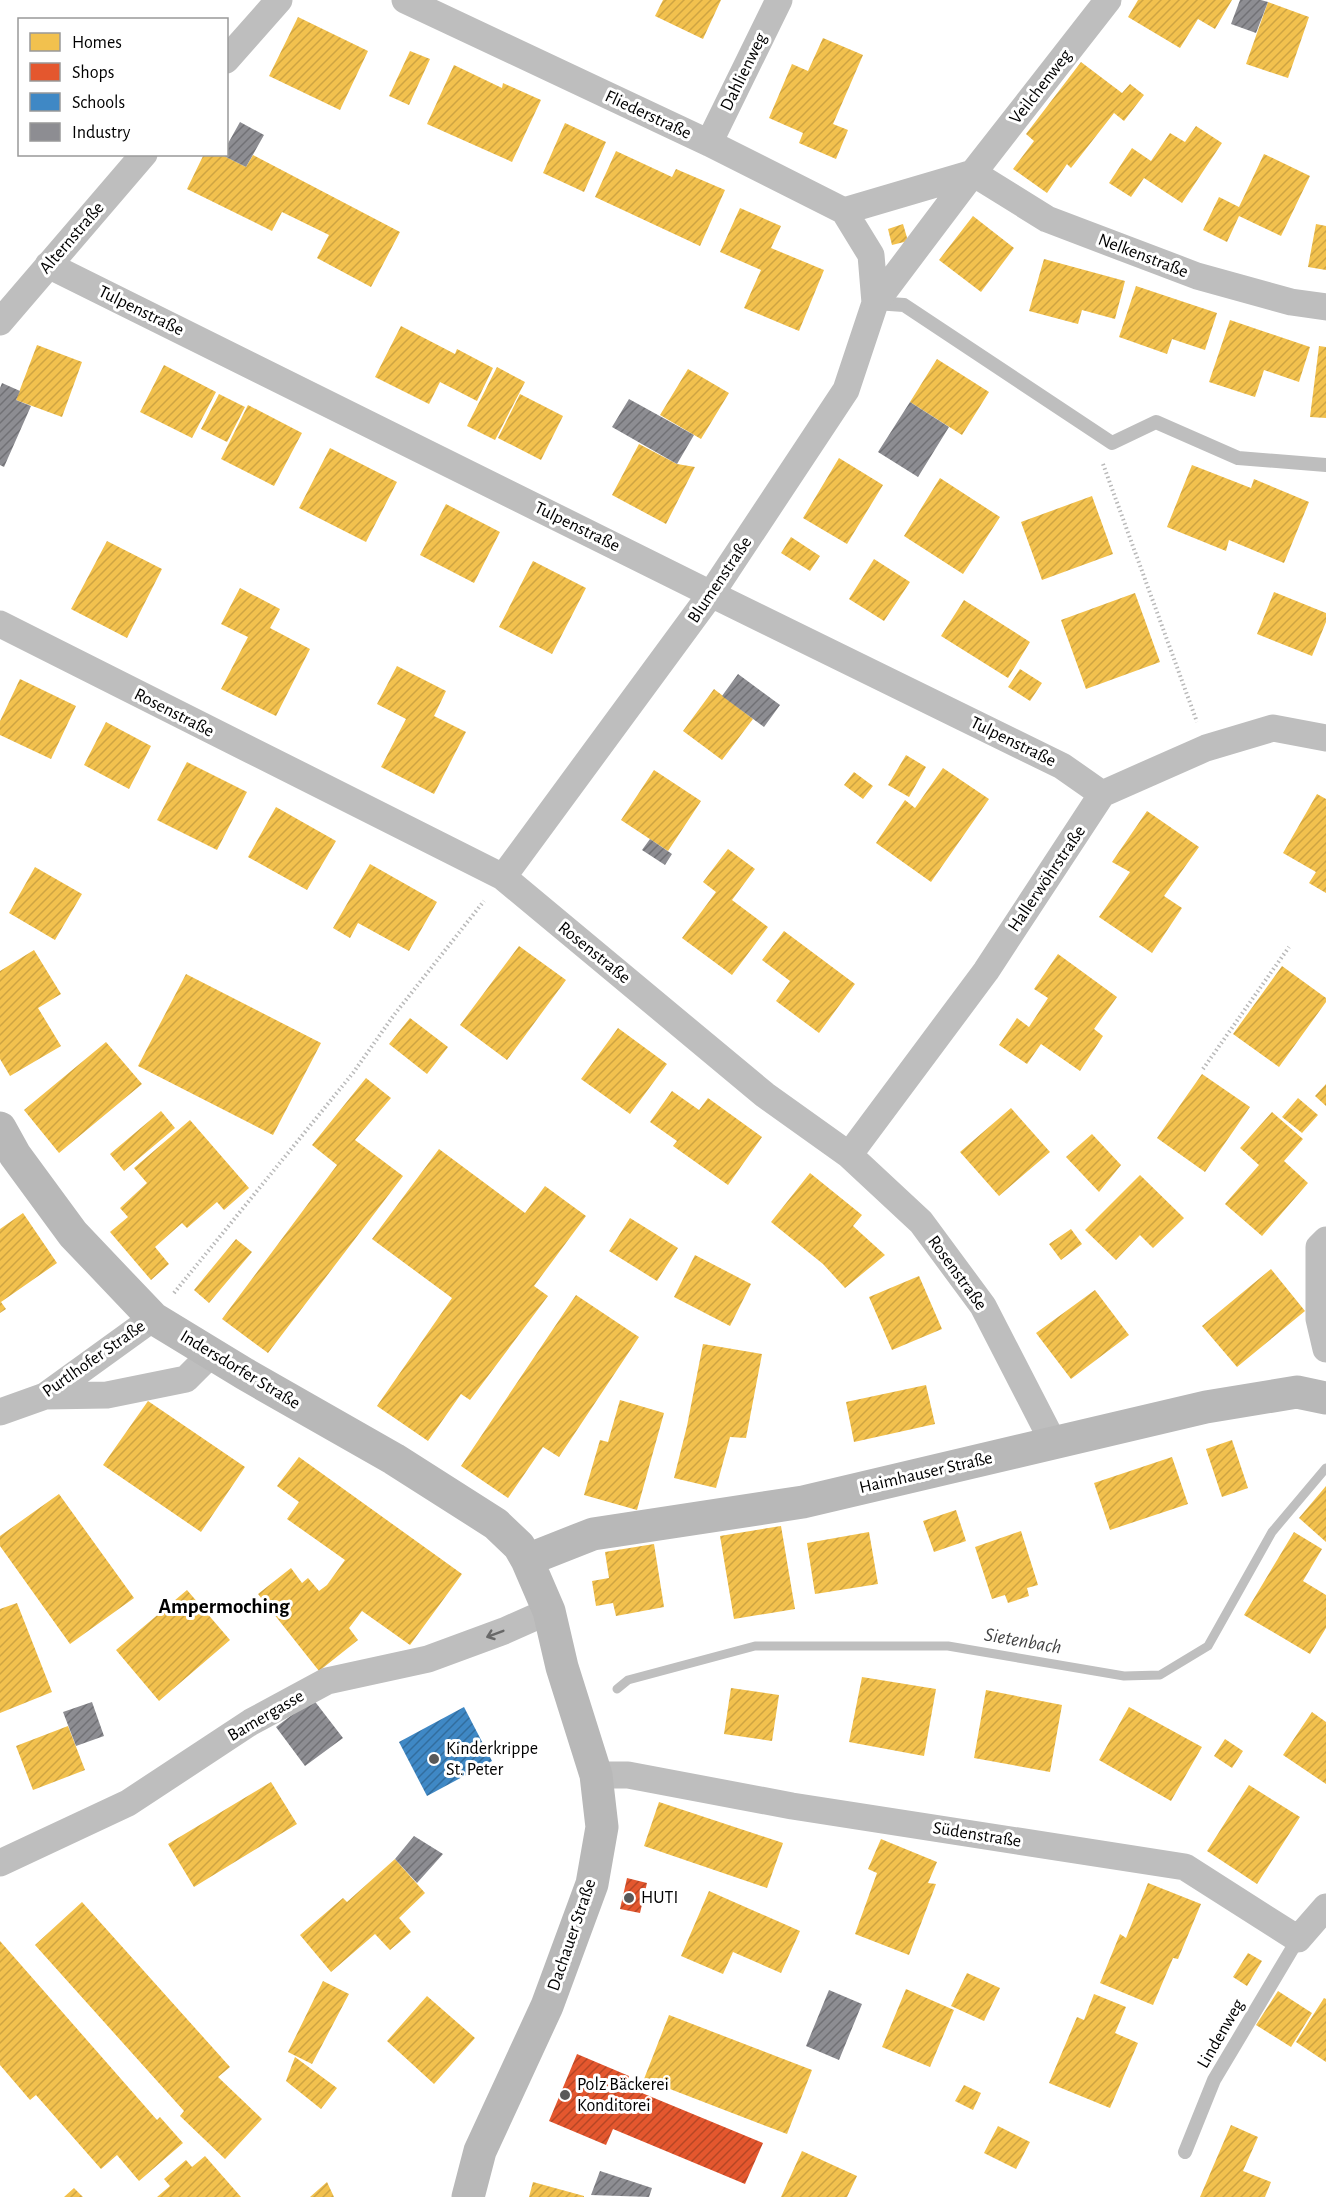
<svg xmlns="http://www.w3.org/2000/svg" width="1326" height="2197" font-family="'Alegreya Sans',sans-serif">
<style>
.homes{fill:url(#homes-hatch)}
.shops{fill:url(#shops-hatch)}
.schools{fill:url(#schools-hatch)}
.industry{fill:url(#industry-hatch)}
.lines{fill:none;stroke-linecap:round;stroke-linejoin:round}
.stream{stroke:#bfbfbf;stroke-width:9}
.path{stroke:#b9b9b9;stroke-width:4;stroke-dasharray:1.5 3;stroke-linecap:butt}
.lane{stroke:#bebebe;stroke-width:14}
.street{stroke:#bebebe;stroke-width:27}
.secondary{stroke:#b8b8b8;stroke-width:33}
.oneway{stroke:#686868}
.poi-dot{fill:#595959;stroke:#fff;stroke-width:2}
.labels{text-anchor:middle;dominant-baseline:central;stroke-width:6;stroke-linejoin:round;paint-order:stroke}
.street-label{font-size:18px;fill:#000;stroke:#fff}
.poi-label{font-size:18px;fill:#000;stroke:#fff;text-anchor:start}
.water-label{font-size:20px;font-style:italic;fill:#444;stroke:#fff}
.quarter-label{font-size:21px;font-weight:bold;fill:#000;stroke:#fff}
</style>
<defs>
<pattern id="homes-hatch" width="6" height="6" patternUnits="userSpaceOnUse" patternTransform="scale(1.5)"><rect width="6" height="6" fill="#f2c14e"/><path d="M-1 1l2-2M0 6l6-6M5 7l2-2" fill="none" stroke="#cea442"/></pattern>
<pattern id="shops-hatch" width="6" height="6" patternUnits="userSpaceOnUse" patternTransform="scale(1.5)"><rect width="6" height="6" fill="#e4572e"/><path d="M-1 1l2-2M0 6l6-6M5 7l2-2" fill="none" stroke="#b64625"/></pattern>
<pattern id="schools-hatch" width="6" height="6" patternUnits="userSpaceOnUse" patternTransform="scale(1.5)"><rect width="6" height="6" fill="#3f88c5"/><path d="M-1 1l2-2M0 6l6-6M5 7l2-2" fill="none" stroke="#326d9e"/></pattern>
<pattern id="industry-hatch" width="6" height="6" patternUnits="userSpaceOnUse" patternTransform="scale(1.5)"><rect width="6" height="6" fill="#8d8d92"/><path d="M-1 1l2-2M0 6l6-6M5 7l2-2" fill="none" stroke="#717175"/></pattern>
</defs>
<rect width="100%" height="100%" fill="#fff"/>
<path class="homes" d="M663,0H721L703,39L655,16Z
M1138,0H1232L1215,29L1198,19L1180,48L1128,17Z
M1268,2L1309,17L1288,78L1246,64Z
M298,17L368,51L340,110L269,76Z
M823,38L863,55L833,124L848,130L836,159L799,143L803,133L769,118L792,64L808,71Z
M410,51L430,59L409,105L389,96Z
M1081,62L1122,93L1130,84L1144,95L1124,121L1114,113L1071,168L1067,164L1047,193L1013,169L1034,141L1026,134Z
M454,65L502,88L503,83L541,100L512,162L427,124Z
M565,123L606,142L584,192L543,173Z
M1196,126L1222,143L1182,203L1144,178L1131,197L1109,183L1132,148L1151,161L1170,133L1185,142Z
M616,151L672,177L676,169L725,190L700,246L595,197Z
M204,154H220L246,167L253,155L400,232L371,287L317,258L329,235L282,212L272,231L187,189Z
M1264,154L1310,176L1281,236L1239,216L1227,242L1203,230L1219,197L1239,207Z
M740,208L781,226L771,248L824,270L799,331L744,308L761,270L720,252Z
M973,216L1014,248L981,292L939,260Z
M903,224L908,241L892,245L888,229Z
M1316,224L1326,226V270L1308,267Z
M1044,259L1125,281L1115,319L1082,310L1078,324L1029,311Z
M1136,286L1217,313L1205,350L1172,339L1167,354L1119,337Z
M1230,320L1310,347L1299,382L1264,370L1255,397L1209,382Z
M401,326L455,354L457,349L493,368L477,401L440,382L429,404L375,377Z
M37,345L82,362L62,417L16,400Z
M1319,346L1326,347V418L1310,417Z
M937,359L989,392L962,435L910,402Z
M164,365L216,392L192,438L140,412Z
M497,367L525,382L495,440L467,426Z
M688,369L729,393L701,439L660,415Z
M219,394L245,407L227,442L201,429Z
M520,394L563,416L541,460L498,438Z
M248,405L302,433L274,486L221,459Z
M639,444L677,464L695,467L666,524L612,495Z
M330,448L397,482L366,542L299,508Z
M839,458L883,485L847,544L803,518Z
M1192,465L1251,488L1254,479L1309,502L1284,563L1229,540L1226,551L1167,527Z
M940,478L1000,517L963,574L904,536Z
M1092,496L1113,554L1042,580L1021,522Z
M446,504L500,532L474,583L420,555Z
M791,537L820,556L810,571L781,553Z
M107,541L162,569L127,638L71,609Z
M874,559L910,582L884,621L849,599Z
M533,561L586,588L552,654L499,627Z
M240,588L280,609L270,628L310,649L276,716L221,689L248,637L221,624Z
M1274,592L1326,613V622L1312,656L1257,634Z
M1135,593L1160,662L1086,689L1061,620Z
M964,600L1030,642L1008,678L941,636Z
M397,666L446,691L434,716L466,732L434,794L381,767L406,719L377,704Z
M1020,669L1042,683L1030,701L1008,687Z
M20,679L76,706L51,759L0,735V721Z
M714,689L753,719L722,760L683,731Z
M106,722L151,746L129,789L84,765Z
M906,755L926,767L909,797L888,785Z
M187,762L247,792L217,850L157,820Z
M943,768L989,799L931,882L876,843L905,800L915,808Z
M654,770L701,801L668,851L621,820Z
M854,772L873,786L863,799L844,785Z
M1317,794L1326,799V893L1309,883L1316,872L1283,853Z
M276,807L336,841L307,890L248,857Z
M1147,811L1199,847L1164,896L1182,908L1152,953L1099,917L1130,872L1112,862Z
M728,849L755,869L732,900L768,927L732,975L682,938L716,892L703,882Z
M370,864L437,902L409,951L358,923L350,938L333,928Z
M35,867L82,894L55,940L9,913Z
M784,931L855,984L819,1033L776,1001L790,981L762,960Z
M519,946L566,980L507,1060L460,1025Z
M34,950L61,994L38,1008L61,1046L10,1076L0,1059V971Z
M1058,954L1117,997L1094,1029L1103,1036L1080,1071L1041,1044L1027,1064L999,1045L1017,1018L1029,1027L1048,998L1034,989Z
M1282,966L1326,998V1002L1279,1067L1233,1034Z
M186,974L321,1043L273,1135L138,1066Z
M410,1018L448,1047L427,1074L389,1044Z
M618,1028L667,1064L630,1114L581,1079Z
M106,1042L142,1084L59,1153L24,1110Z
M1202,1074L1250,1107L1205,1172L1157,1138Z
M366,1078L391,1098L355,1140L403,1176L268,1353L222,1319L337,1165L312,1145Z
M1326,1084V1106L1315,1096Z
M672,1091L699,1110L708,1098L762,1137L728,1185L673,1146L677,1141L650,1122Z
M1298,1098L1318,1115L1302,1133L1282,1117Z
M1011,1108L1050,1152L999,1196L960,1152Z
M161,1111L175,1128L124,1171L110,1154Z
M1272,1112L1303,1139L1284,1161L1308,1183L1262,1236L1225,1204L1259,1165L1240,1148Z
M190,1120L249,1188L224,1210L217,1202L187,1228L182,1223L155,1247L169,1264L151,1280L110,1232L128,1217L120,1208L147,1183L134,1168Z
M1092,1134L1121,1165L1099,1192L1066,1157Z
M439,1149L525,1213L545,1186L586,1216L534,1286L548,1296L470,1400L461,1394L428,1441L377,1406L452,1298L372,1239Z
M810,1173L862,1215L853,1226L885,1255L845,1288L823,1264L771,1222Z
M1140,1175L1184,1218L1153,1248L1140,1235L1116,1260L1085,1230Z
M23,1213L57,1263L1,1302L6,1309L0,1313V1229Z
M630,1218L678,1248L657,1281L609,1251Z
M1071,1229L1082,1244L1061,1260L1049,1244Z
M236,1239L252,1252L209,1303L194,1290Z
M695,1255L751,1284L730,1326L674,1297Z
M1271,1269L1305,1311L1237,1367L1202,1326Z
M919,1276L942,1329L892,1350L869,1297Z
M1095,1290L1129,1335L1071,1379L1036,1333Z
M576,1295L639,1337L559,1457L543,1447L508,1498L461,1466Z
M703,1344L762,1354L746,1438L730,1437L716,1488L674,1478L687,1426Z
M926,1385L935,1424L854,1442L846,1402Z
M620,1400L664,1413L637,1510L584,1495L600,1440L608,1442Z
M148,1401L245,1467L201,1532L103,1465Z
M1232,1440L1248,1488L1222,1497L1206,1449Z
M299,1457L462,1574L410,1645L362,1611L349,1628L358,1640L319,1671L258,1594L291,1568L302,1583L308,1578L319,1591L327,1585L345,1560L287,1519L299,1502L277,1486Z
M1172,1457L1188,1504L1110,1530L1094,1483Z
M1326,1486V1542L1299,1518Z
M59,1494L134,1598L70,1644L0,1546V1536Z
M956,1510L966,1541L934,1552L923,1521Z
M781,1526L795,1609L734,1619L720,1536Z
M1021,1531L1038,1585L1027,1588L1029,1596L1008,1603L1005,1595L992,1599L975,1547Z
M869,1532L878,1584L815,1594L807,1543Z
M1294,1532L1322,1549L1303,1581L1326,1595V1628L1310,1654L1244,1615Z
M654,1544L664,1607L616,1616L613,1603L596,1606L592,1581L609,1578L605,1552Z
M187,1590L230,1640L159,1701L116,1650Z
M17,1603L52,1692L0,1713V1609Z
M862,1677L936,1689L924,1756L849,1742Z
M731,1688L779,1695L772,1741L724,1734Z
M986,1690L1062,1705L1050,1772L974,1758Z
M1129,1707L1202,1747L1171,1801L1099,1760Z
M1312,1712L1326,1722V1784L1283,1755Z
M68,1726L85,1770L33,1790L16,1746Z
M1225,1739L1243,1751L1232,1768L1214,1756Z
M271,1782L297,1824L194,1887L168,1844Z
M1249,1785L1300,1817L1257,1884L1207,1851Z
M659,1802L783,1843L767,1888L644,1846Z
M881,1839L937,1862L928,1883L936,1884L909,1955L855,1934L877,1873L868,1869Z
M395,1859L425,1893L399,1918L411,1932L390,1950L375,1934L331,1972L300,1935L343,1898L347,1902Z
M1148,1883L1201,1904L1178,1959L1173,1958L1153,2005L1100,1983L1120,1934L1126,1938Z
M709,1891L800,1931L781,1973L733,1952L723,1974L681,1956Z
M82,1902L230,2067L218,2077L262,2119L225,2159L180,2116L184,2111L35,1945Z
M0,1941L157,2120L160,2117L183,2143L139,2181L117,2155L101,2169L36,2095L30,2100L0,2065Z
M1248,1953L1262,1961L1247,1986L1233,1977Z
M967,1973L1000,1988L984,2021L951,2006Z
M323,1981L349,1994L312,2064L288,2052Z
M906,1989L954,2010L930,2067L882,2047Z
M1278,1991L1312,2013L1291,2047L1256,2025Z
M1094,1994L1126,2007L1115,2033L1138,2043L1110,2108L1049,2083L1077,2017L1084,2020Z
M427,1996L475,2038L434,2084L387,2041Z
M1324,1998L1326,1999V2062L1296,2042Z
M669,2015L812,2070L787,2134L644,2079Z
M295,2057L337,2088L321,2109L286,2081Z
M964,2085L981,2093L973,2110L955,2101Z
M1231,2125L1258,2137L1243,2171L1271,2182L1265,2197H1200Z
M998,2126L1030,2142L1016,2169L984,2153Z
M802,2151L857,2176L847,2197H781Z
M205,2156L241,2197H157L170,2186L164,2179L186,2160L192,2167Z
M327,2182L334,2197H310Z
M533,2182L584,2196V2197H529Z
M74,2188L83,2197H64Z"/>
<path class="shops" d="M627,1878L647,1883L640,1913L620,1909Z
M577,2054L629,2076L625,2086L763,2143L745,2184L613,2129L606,2145L549,2121Z"/>
<path class="schools" d="M464,1707L492,1761L427,1796L399,1742Z"/>
<path class="industry" d="M1240,0H1261L1268,2L1256,33L1231,24Z
M240,122L264,135L246,167L220,154H226V147Z
M2,383L20,391L16,400L31,406L4,467L0,465V388Z
M629,399L694,435L677,464L612,427Z
M910,402L949,427L918,477L878,452Z
M738,674L780,705L764,727L722,696Z
M650,839L672,854L665,865L642,850Z
M313,1699L343,1738L305,1766L276,1727Z
M92,1702L104,1736L76,1746L63,1712Z
M414,1836L443,1854L417,1883L395,1859Z
M829,1990L862,2004L839,2060L806,2046Z
M600,2171L652,2188L649,2197L591,2195Z"/>
<g class="lines">
<path class="stream" d="M617,1689L628,1680L755,1646H948L1124,1676L1160,1675L1208,1646L1272,1532L1326,1468"/>
<path class="path" d="M1103,464L1197,722
M1203,1069L1289,947
M174,1293L353,1073L394,1015L484,901"/>
<path class="lane" d="M875,303L904,305L1112,443L1156,422L1238,458L1326,465
M1185,2152L1214,2080L1298,1939"/>
<path class="street" d="M405,0L709,143L844,211L871,255L875,303L846,390L711,594L503,877
M226,60L279,0
M709,143L779,0
M844,211L973,173L1047,219L1197,276L1291,302L1326,307
M48,265L711,594L1062,766L1102,794
M875,303L973,173L1108,0
M0,322L144,154
M0,624L503,877L765,1095L849,1155L921,1222L983,1306L1053,1442
M849,1155L986,971L1102,794L1206,748L1273,728L1326,738
M1326,1240L1319,1247V1319L1326,1349
M45,1396L107,1395L186,1379L211,1354
M0,1412L45,1396L153,1318
M596,1775H628L792,1806L1185,1867L1298,1939L1326,1907
M0,1863L128,1803L251,1722L327,1681L428,1659L504,1631L549,1611"/>
<path class="secondary" d="M0,1128L15,1155L73,1234L153,1318L245,1374L394,1459L496,1524L519,1546L527,1560L549,1611L562,1667L596,1775L602,1827L592,1884L547,2006L480,2151L468,2197
M527,1560L593,1534L803,1502L1206,1407L1297,1392L1326,1398"/>
</g>
<defs><path id="oneway-shaft" d="M-6 0H5M1.5-3L5.5 0L1.5 3" fill="none" stroke-width="1.6" stroke-linecap="round" stroke-linejoin="round" transform="scale(1.5)"/></defs>
<use class="oneway" href="#oneway-shaft" transform="translate(495 1634) rotate(159)"/>
<g class="poi-dot">
<circle cx="434" cy="1759" r="6"/>
<circle cx="629" cy="1898" r="6"/>
<circle cx="565" cy="2095" r="6"/>
</g>
<g class="labels">
<g class="street-label">
<text transform="translate(744 72) rotate(-64)">Dahlienweg</text>
<text transform="translate(1041 87) rotate(-52)">Veilchenweg</text>
<text transform="translate(648 115) rotate(25)">Fliederstraße</text>
<text transform="translate(72 238) rotate(-49)">Alternstraße</text>
<text transform="translate(1143 256) rotate(21)">Nelkenstraße</text>
<text transform="translate(141 311) rotate(26)">Tulpenstraße</text>
<text transform="translate(577 527) rotate(26)">Tulpenstraße</text>
<text transform="translate(720 580) rotate(-56)">Blumenstraße</text>
<text transform="translate(174 713) rotate(27)">Rosenstraße</text>
<text transform="translate(1013 742) rotate(26)">Tulpenstraße</text>
<text transform="translate(1047 879) rotate(-56)">Hallerwöhrstraße</text>
<text transform="translate(594 953) rotate(39)">Rosenstraße</text>
<text transform="translate(957 1273) rotate(54)">Rosenstraße</text>
<text transform="translate(94 1359) rotate(-35)">Purtlhofer Straße</text>
<text transform="translate(240 1370) rotate(31)">Indersdorfer Straße</text>
<text transform="translate(926 1473) rotate(-13)">Haimhauser Straße</text>
<text transform="translate(266 1716) rotate(-30)">Bamergasse</text>
<text transform="translate(977 1835) rotate(9)">Südenstraße</text>
<text transform="translate(572 1935) rotate(-71)">Dachauer Straße</text>
<text transform="translate(1221 2034) rotate(-60)">Lindenweg</text>
</g>
<g class="poi-label">
<text x="446" y="1749">Kinderkrippe<tspan x="446" dy="21">St. Peter</tspan></text>
<text x="641" y="1898">HUTI</text>
<text x="577" y="2085">Polz Bäckerei<tspan x="577" dy="21">Konditorei</tspan></text>
</g>
<g class="water-label">
<text transform="translate(1023 1641) rotate(10)">Sietenbach</text>
</g>
<g class="quarter-label">
<text x="224" y="1606">Ampermoching</text>
</g>
</g>
<rect x="18" y="18" width="210" height="138" fill="#ffffff" stroke="#999999" stroke-width="1.5"/>
<rect x="30" y="33" width="30" height="18" fill="#f2c14e" stroke="#999999" stroke-width="1.5"/>
<text x="72" y="48" font-size="18" fill="#000000">Homes</text>
<rect x="30" y="63" width="30" height="18" fill="#e4572e" stroke="#999999" stroke-width="1.5"/>
<text x="72" y="78" font-size="18" fill="#000000">Shops</text>
<rect x="30" y="93" width="30" height="18" fill="#3f88c5" stroke="#999999" stroke-width="1.5"/>
<text x="72" y="108" font-size="18" fill="#000000">Schools</text>
<rect x="30" y="123" width="30" height="18" fill="#8d8d92" stroke="#999999" stroke-width="1.5"/>
<text x="72" y="138" font-size="18" fill="#000000">Industry</text>
</svg>
